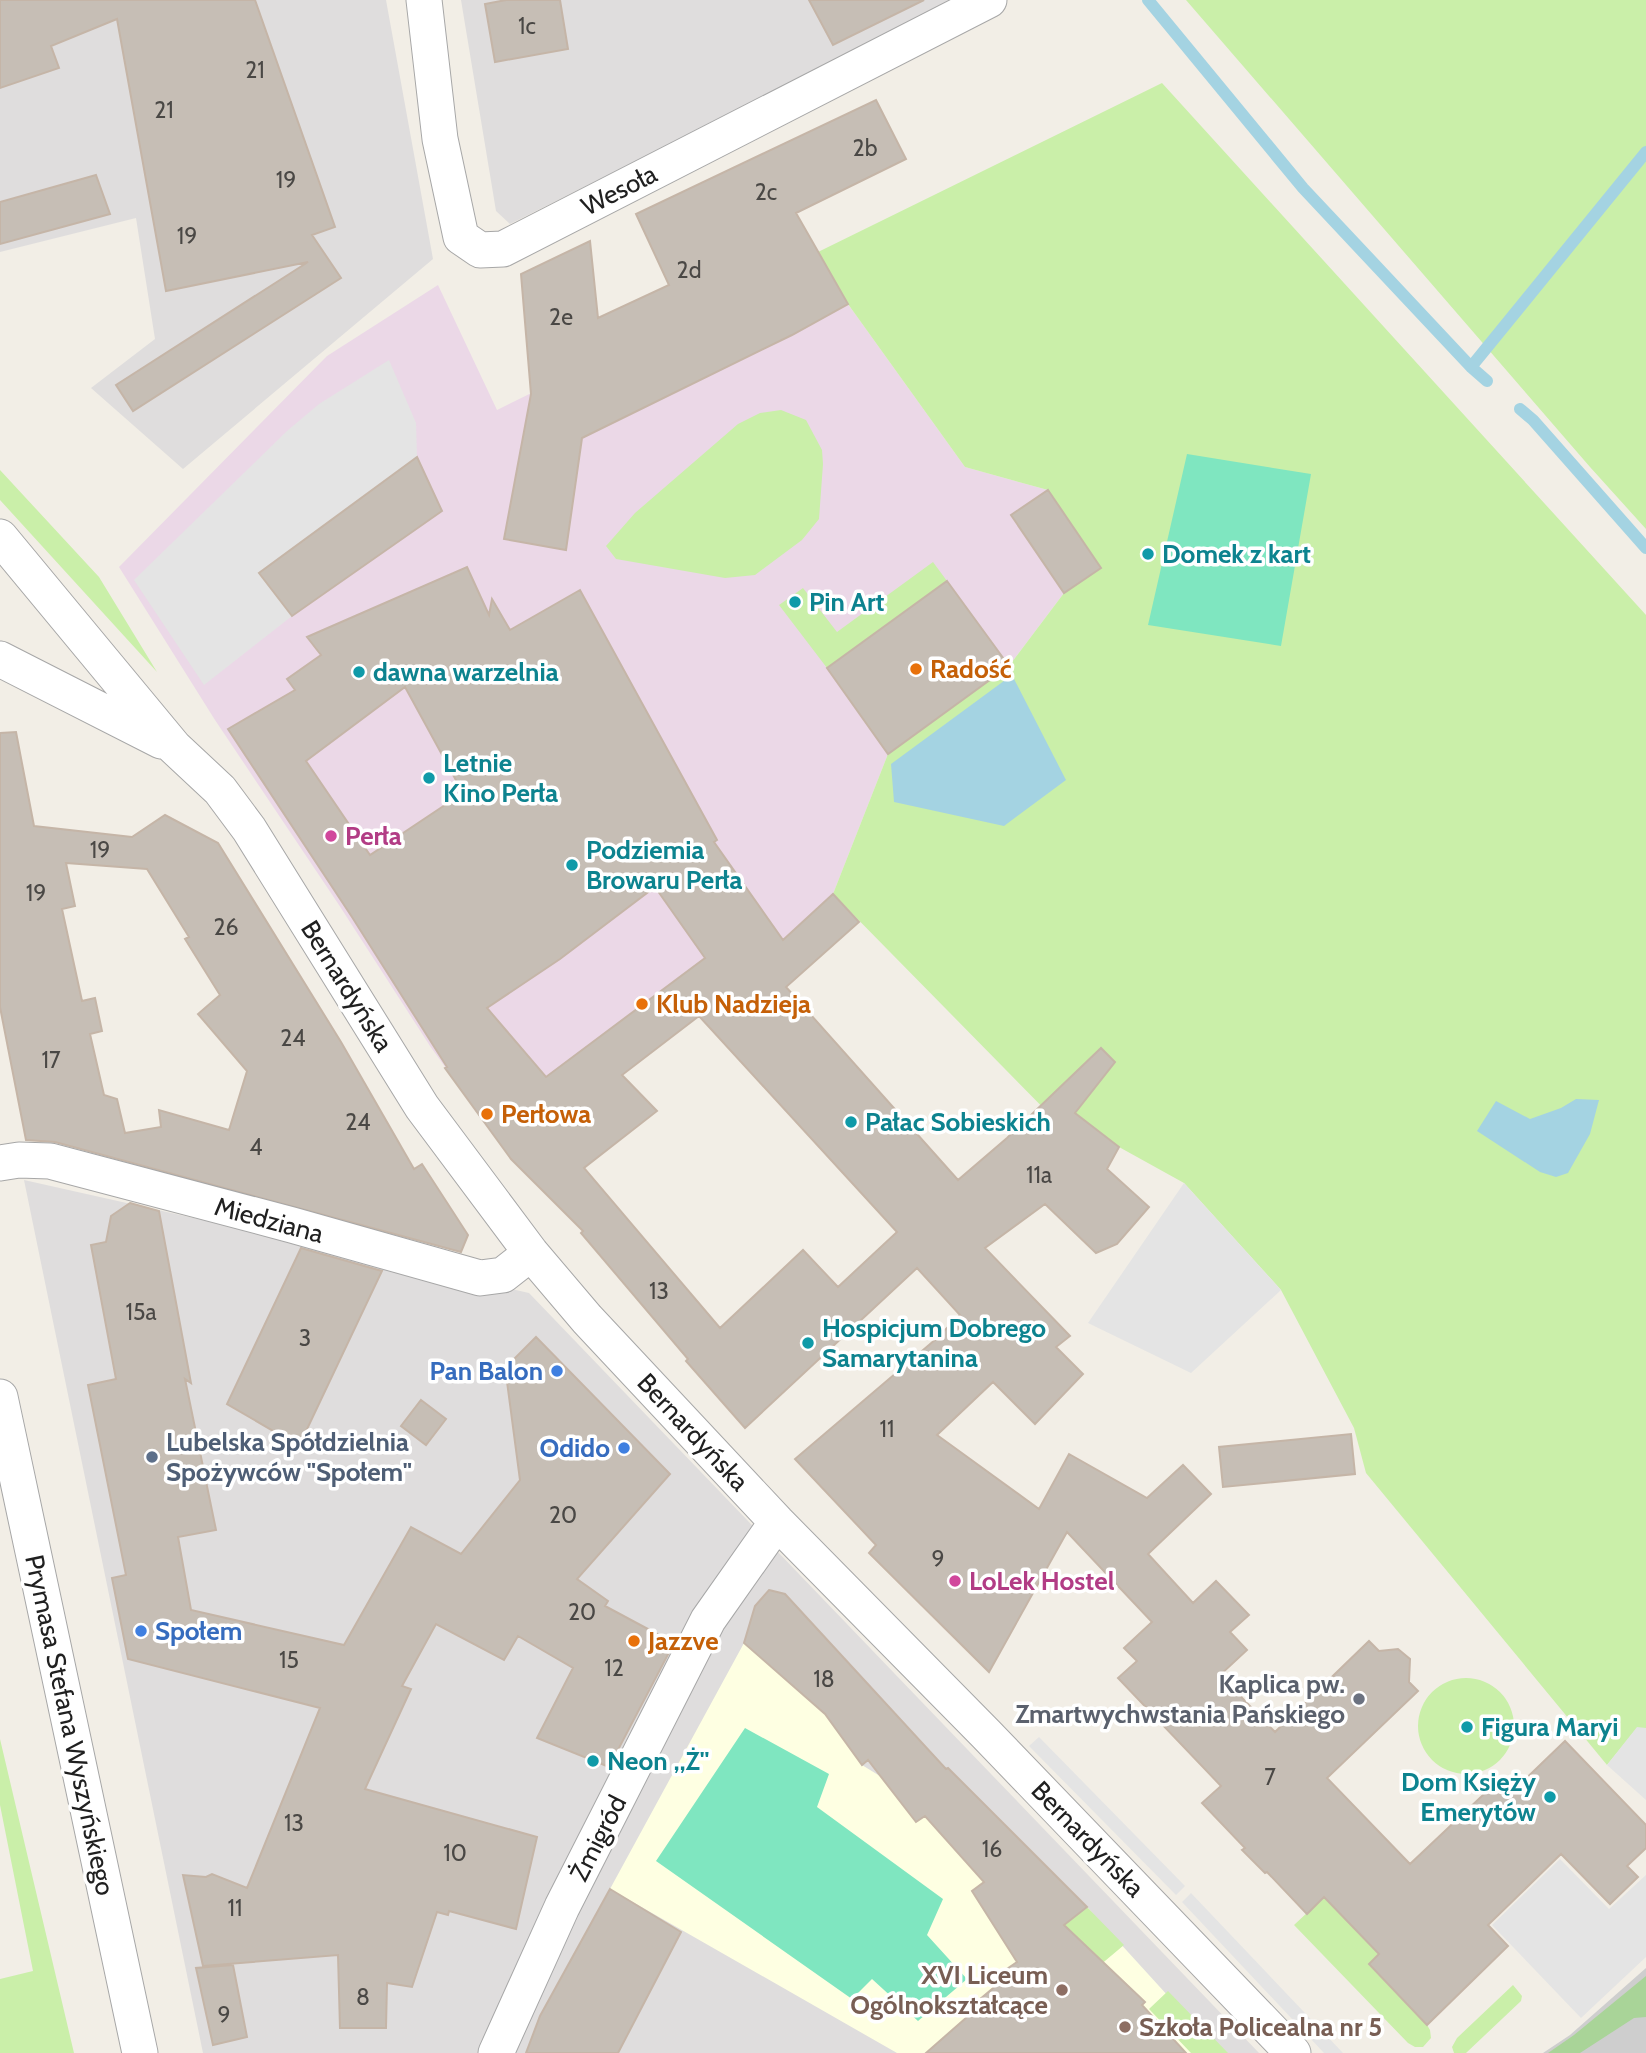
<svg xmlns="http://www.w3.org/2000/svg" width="1646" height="2053" font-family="Cabin,sans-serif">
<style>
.residential{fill:#dfdddd}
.industrial{fill:#ebd8e7}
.education{fill:#feffe2}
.religious{fill:#cecece}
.grass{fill:#caefa9}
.forest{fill:#a9d498}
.pitch{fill:#7fe6c0}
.parking{fill:#e4e4e4}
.water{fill:#a4d3e2}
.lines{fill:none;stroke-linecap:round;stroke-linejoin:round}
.stream{stroke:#a4d3e2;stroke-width:12}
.building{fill:#c6beb5;stroke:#c5b5a7;stroke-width:2;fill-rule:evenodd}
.minor-casing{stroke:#a7a7a7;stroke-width:37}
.minor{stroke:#fff;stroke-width:35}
.culture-dot{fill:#0f9aa8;stroke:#fff;stroke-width:2.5}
.food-dot{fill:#e8710a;stroke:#fff;stroke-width:2.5}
.hotel-dot{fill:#d1479c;stroke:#fff;stroke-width:2.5}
.shop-dot{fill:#3f7fe0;stroke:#fff;stroke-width:2.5}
.service-dot{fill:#5c6f8a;stroke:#fff;stroke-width:2.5}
.worship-dot{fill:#6b7280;stroke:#fff;stroke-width:2.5}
.education-dot{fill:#8d6e63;stroke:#fff;stroke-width:2.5}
.labels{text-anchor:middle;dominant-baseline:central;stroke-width:7;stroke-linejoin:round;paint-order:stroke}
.number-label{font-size:23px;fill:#4a4845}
.street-label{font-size:26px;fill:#202020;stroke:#fff}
.culture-label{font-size:26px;font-weight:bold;fill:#0d838f;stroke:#fff;text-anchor:start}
.food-label{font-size:26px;font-weight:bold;fill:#c56008;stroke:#fff;text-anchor:start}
.hotel-label{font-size:26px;font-weight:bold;fill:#b23c85;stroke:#fff;text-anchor:start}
.shop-label{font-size:26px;font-weight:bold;fill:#366cbe;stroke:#fff;text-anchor:end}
.service-label{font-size:26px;font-weight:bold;fill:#4e5e75;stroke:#fff;text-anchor:start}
.worship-label{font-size:26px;font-weight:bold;fill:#5b616d;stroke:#fff;text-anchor:end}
.education-label{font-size:26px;font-weight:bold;fill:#785e54;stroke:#fff;text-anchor:end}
</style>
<rect width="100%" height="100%" fill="#f2eee6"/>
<path class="residential" d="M0,0H386L433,259L183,469L91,388L155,339L136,218L0,252Z
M461,0H958L510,224L496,211Z
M24,1180L529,1293L1259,2053H203Z"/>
<path class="industrial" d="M818,252L848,304L965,467L1048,490L1011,516L1064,593L1009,666L888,754L833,894L699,1016L511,1159L430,1046L339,905L215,720L119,567L327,356L438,285L497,410Z"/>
<path class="education" d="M744,1643L825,1714L862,1765L883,1778L916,1822L925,1816L984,1882L972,1891L1017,1962L1087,1907L1220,2053H897L610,1889Z"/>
<path class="religious" d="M1646,1968V2053H1543L1570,2035Z"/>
<path class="grass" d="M1186,0H1646V529L1590,467Z
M1162,83L1646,615V1728H1637L1607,1765L1366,1473L1354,1428L1281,1290L1184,1183L1119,1147L1079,1116L1064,1129L833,894L888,754L1009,666L1064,593L1048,490L965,467L848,304L818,252Z
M781,410L806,420L822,450L823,464L819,519L802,540L755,575L725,578L616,559L606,546L635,513L738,424L760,413Z
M0,470L99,577L157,672L0,500Z
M933,562L947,581L827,668L779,605L803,588L837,632Z
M1418 1726a48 48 0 1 1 96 0a48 48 0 1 1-96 0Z
M0,1739L74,2053H0V1979L33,1971L0,1805Z
M1324,1897L1379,1954L1369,1965L1427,2025L1430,2030L1431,2038L1423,2047H1415L1408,2043L1294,1925Z
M1087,1907L1124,1945L1099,1966L1062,1926Z
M1513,1985L1522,1996L1521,2001L1466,2053H1454L1452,2047L1457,2038Z
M1168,1991L1228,2053H1191L1149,2009Z"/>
<path class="forest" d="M1646,1976V2017L1634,2018L1580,2053H1548L1574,2035Z"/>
<path class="pitch" d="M1187,454L1311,474L1281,646L1148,625Z
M745,1728L829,1774L817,1807L943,1899L927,1935L967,1979L918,2021L872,1979L852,1999L656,1861Z"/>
<path class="parking" d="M389,360L416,423L417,457L260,573L292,616L204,685L134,580L287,431L319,404Z
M1184,1183L1281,1290L1191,1373L1088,1323Z
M1637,1727L1646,1728V1800L1607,1765Z
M1039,1737L1185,1886L1176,1895L1029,1746Z
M1560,1859L1609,1909L1646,1875V1957L1581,2018L1492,1925Z
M1191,1893L1343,2053H1324L1182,1902Z"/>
<path class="water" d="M1012,675L1066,780L1004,826L894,802L891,764Z
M1576,1099L1599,1100L1590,1134L1568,1173L1556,1177L1540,1172L1477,1131L1496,1101L1530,1119L1561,1108Z"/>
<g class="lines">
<path class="stream" d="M1148,0L1303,188L1471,367L1487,381
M1471,367L1646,152
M1520,409L1533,420L1646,548"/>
</g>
<path class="building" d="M0,0H255L335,227L312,235L341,278L133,411L116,385L308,262L166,291L117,19L51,46L59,68L0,88Z
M506,0H560L568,49L495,62L485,4Z
M809,0H924L833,45Z
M876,100L906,159L796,213L848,304L792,335L582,438L566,550L504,539L531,394L521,274L590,241L598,318L669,285L636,214Z
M96,175L110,214L0,244V202Z
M417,457L442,511L292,616L259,573Z
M1048,490L1101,568L1064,593L1011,515Z
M467,567L489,615L492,599L510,630L580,590L717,840L714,842L783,940L833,894L859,922L786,987L958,1180L1007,1138L1101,1048L1115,1062L1075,1113L1119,1147L1107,1169L1149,1207L1117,1244L1096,1253L1045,1204L985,1248L1070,1336L1056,1347L1083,1374L1035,1424L993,1382L937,1435L1039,1509L1069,1454L1147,1498L1183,1465L1211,1494L1148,1554L1193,1603L1216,1581L1249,1615L1230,1632L1247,1650L1220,1675L1275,1732L1369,1641L1379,1651L1398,1649L1410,1659L1409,1682L1418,1691L1327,1778L1410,1864L1501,1778L1513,1791L1565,1741L1646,1825V1848L1627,1866L1638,1877L1610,1904L1561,1854L1488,1925L1508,1946L1427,2025L1369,1964L1379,1954L1324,1897L1307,1914L1267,1872L1265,1873L1242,1850L1245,1848L1202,1803L1221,1786L1118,1678L1137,1661L1124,1648L1152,1622L1067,1532L989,1672L869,1553L876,1545L795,1459L936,1339L960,1315L917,1268L745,1428L686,1361L688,1359L581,1233L583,1231L511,1159L445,1068L447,1067L352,917L228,729L295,690L287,679L321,655L307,637ZM405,687L463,793L370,855L306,761ZM655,887L705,958L546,1077L487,1008L560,959ZM699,1016L897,1232L838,1287L803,1250L720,1328L584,1168L657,1111L622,1075Z
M947,581L1009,666L888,754L827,668Z
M16,732L34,826L132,837L165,815L218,843L341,1042L414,1169L422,1164L468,1235L461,1252L55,1142L26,1140L0,1007V733ZM66,863L147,869L189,937L185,939L220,995L198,1014L247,1071L229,1130L159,1110L161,1127L125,1133L117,1099L104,1095L90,1034L102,1031L95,998L82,1001L62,909L75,906Z
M130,1203L159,1211L191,1383L185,1379L216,1530L178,1537L191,1610L344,1645L411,1527L461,1554L520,1480L506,1374L511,1362L536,1337L670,1474L577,1579L608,1601L605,1606L674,1643L609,1767L537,1738L573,1668L518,1636L504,1660L436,1624L402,1686L411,1689L365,1789L537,1837L516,1929L449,1911L448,1915L437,1912L412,1987L387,1983L386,2028H340L338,1955L203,1966L183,1875L206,1877L212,1874L247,1888L320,1708L128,1659L112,1578L126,1575L88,1385L116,1379L91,1245L106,1242L111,1216Z
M301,1248L382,1271L299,1446L227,1404Z
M421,1400L446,1419L426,1445L401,1426Z
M1351,1434L1355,1474L1223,1487L1219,1447Z
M769,1590L785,1594L946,1769L948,1768L1087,1907L1064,1925L1145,2002L1142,2005L1186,2053H926L975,2010L972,2006L1005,1978L1001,1973L1017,1962L972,1891L984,1882L925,1816L916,1822L868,1760L862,1765L825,1714L744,1643L755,1606Z
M610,1889L681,1932L618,2053H526L540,2016Z
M233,1965L247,2037L213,2045L196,1968Z"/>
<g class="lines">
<g class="minor-casing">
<path id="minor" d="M424,0L440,139L461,237L480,250L503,249L989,0
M0,537L174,747L220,790L249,829L422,1107L531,1253L587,1319L777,1522L986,1734L1293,2053
M0,659L161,741
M0,1163L19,1160L50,1161L292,1225L480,1278L503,1275L531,1253
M0,1397L140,2053
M496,2053L562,1907L708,1620L777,1522"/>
</g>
<use href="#minor" class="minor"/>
</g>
<g class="culture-dot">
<circle cx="1148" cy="554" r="7"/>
<circle cx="795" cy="602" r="7"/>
<circle cx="359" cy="672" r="7"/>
<circle cx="429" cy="778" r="7"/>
<circle cx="572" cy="865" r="7"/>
<circle cx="851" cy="1122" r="7"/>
<circle cx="808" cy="1343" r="7"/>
<circle cx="1467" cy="1727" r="7"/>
<circle cx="593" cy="1761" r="7"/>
<circle cx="1550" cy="1797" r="7"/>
</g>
<g class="food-dot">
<circle cx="916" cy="669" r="7"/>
<circle cx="642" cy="1004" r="7"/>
<circle cx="487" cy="1114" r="7"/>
<circle cx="634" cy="1641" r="7"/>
</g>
<g class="hotel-dot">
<circle cx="331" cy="836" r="7"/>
<circle cx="955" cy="1581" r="7"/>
</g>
<g class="shop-dot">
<circle cx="557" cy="1371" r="7"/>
<circle cx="624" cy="1448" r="7"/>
<circle cx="141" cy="1631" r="7"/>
</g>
<circle class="service-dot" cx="152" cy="1457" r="7"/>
<circle class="worship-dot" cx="1359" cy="1699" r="7"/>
<g class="education-dot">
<circle cx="1062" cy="1990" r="7"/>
<circle cx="1125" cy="2027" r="7"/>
</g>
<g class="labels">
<g class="number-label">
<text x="527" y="26">1c</text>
<text x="255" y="70">21</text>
<text x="164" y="110">21</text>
<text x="865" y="148">2b</text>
<text x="286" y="180">19</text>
<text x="766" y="192">2c</text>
<text x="187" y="236">19</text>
<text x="689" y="270">2d</text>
<text x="561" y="317">2e</text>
<text x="100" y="850">19</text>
<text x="36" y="893">19</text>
<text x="226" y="927">26</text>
<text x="293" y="1038">24</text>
<text x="51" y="1060">17</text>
<text x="358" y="1122">24</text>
<text x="256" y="1147">4</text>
<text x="1039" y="1175">11a</text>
<text x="659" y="1291">13</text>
<text x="141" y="1312">15a</text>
<text x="305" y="1338">3</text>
<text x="887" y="1429">11</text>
<text x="563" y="1515">20</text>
<text x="938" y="1559">9</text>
<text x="582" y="1612">20</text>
<text x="289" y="1660">15</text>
<text x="614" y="1668">12</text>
<text x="824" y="1679">18</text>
<text x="1270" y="1777">7</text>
<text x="294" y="1823">13</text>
<text x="992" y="1849">16</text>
<text x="455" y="1853">10</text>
<text x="235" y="1908">11</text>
<text x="363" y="1997">8</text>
<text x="224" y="2015">9</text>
</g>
<g class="street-label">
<text transform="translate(619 190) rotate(-27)">Wesoła</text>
<text transform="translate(347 986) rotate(58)">Bernardyńska</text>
<text transform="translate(269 1220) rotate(15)">Miedziana</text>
<text transform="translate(693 1432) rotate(47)">Bernardyńska</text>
<text transform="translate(70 1725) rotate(78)">Prymasa Stefana Wyszyńskiego</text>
<text transform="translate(598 1838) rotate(-63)">Żmigród</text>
<text transform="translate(1088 1839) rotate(46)">Bernardyńska</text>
</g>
<g class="culture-label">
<text x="1162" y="554">Domek z kart</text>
<text x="809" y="602">Pin Art</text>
<text x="373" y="672">dawna warzelnia</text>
<text x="443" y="763">Letnie<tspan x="443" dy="30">Kino Perła</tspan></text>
<text x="586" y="850">Podziemia<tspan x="586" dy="30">Browaru Perła</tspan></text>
<text x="865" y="1122">Pałac Sobieskich</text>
<text x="822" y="1328">Hospicjum Dobrego<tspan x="822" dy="30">Samarytanina</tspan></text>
<text x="1481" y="1727">Figura Maryi</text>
<text x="607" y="1761">Neon ,,Ż''</text>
<text x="1536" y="1782" text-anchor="end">Dom Księży<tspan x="1536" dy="30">Emerytów</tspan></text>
</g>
<g class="food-label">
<text x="930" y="669">Radość</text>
<text x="656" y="1004">Klub Nadzieja</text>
<text x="501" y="1114">Perłowa</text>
<text x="648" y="1641">Jazzve</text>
</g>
<g class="hotel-label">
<text x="345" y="836">Perła</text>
<text x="969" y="1581">LoLek Hostel</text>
</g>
<g class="shop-label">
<text x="543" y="1371">Pan Balon</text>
<text x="610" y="1448">Odido</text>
<text x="155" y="1631" text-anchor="start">Społem</text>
</g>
<g class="service-label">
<text x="166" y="1442">Lubelska Spółdzielnia<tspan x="166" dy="30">Spożywców "Społem"</tspan></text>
</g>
<g class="worship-label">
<text x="1345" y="1684">Kaplica pw.<tspan x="1345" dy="30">Zmartwychwstania Pańskiego</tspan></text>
</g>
<g class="education-label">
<text x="1048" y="1975">XVI Liceum<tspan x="1048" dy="30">Ogólnokształcące</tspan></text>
<text x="1139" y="2027" text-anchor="start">Szkoła Policealna nr 5</text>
</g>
</g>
</svg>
